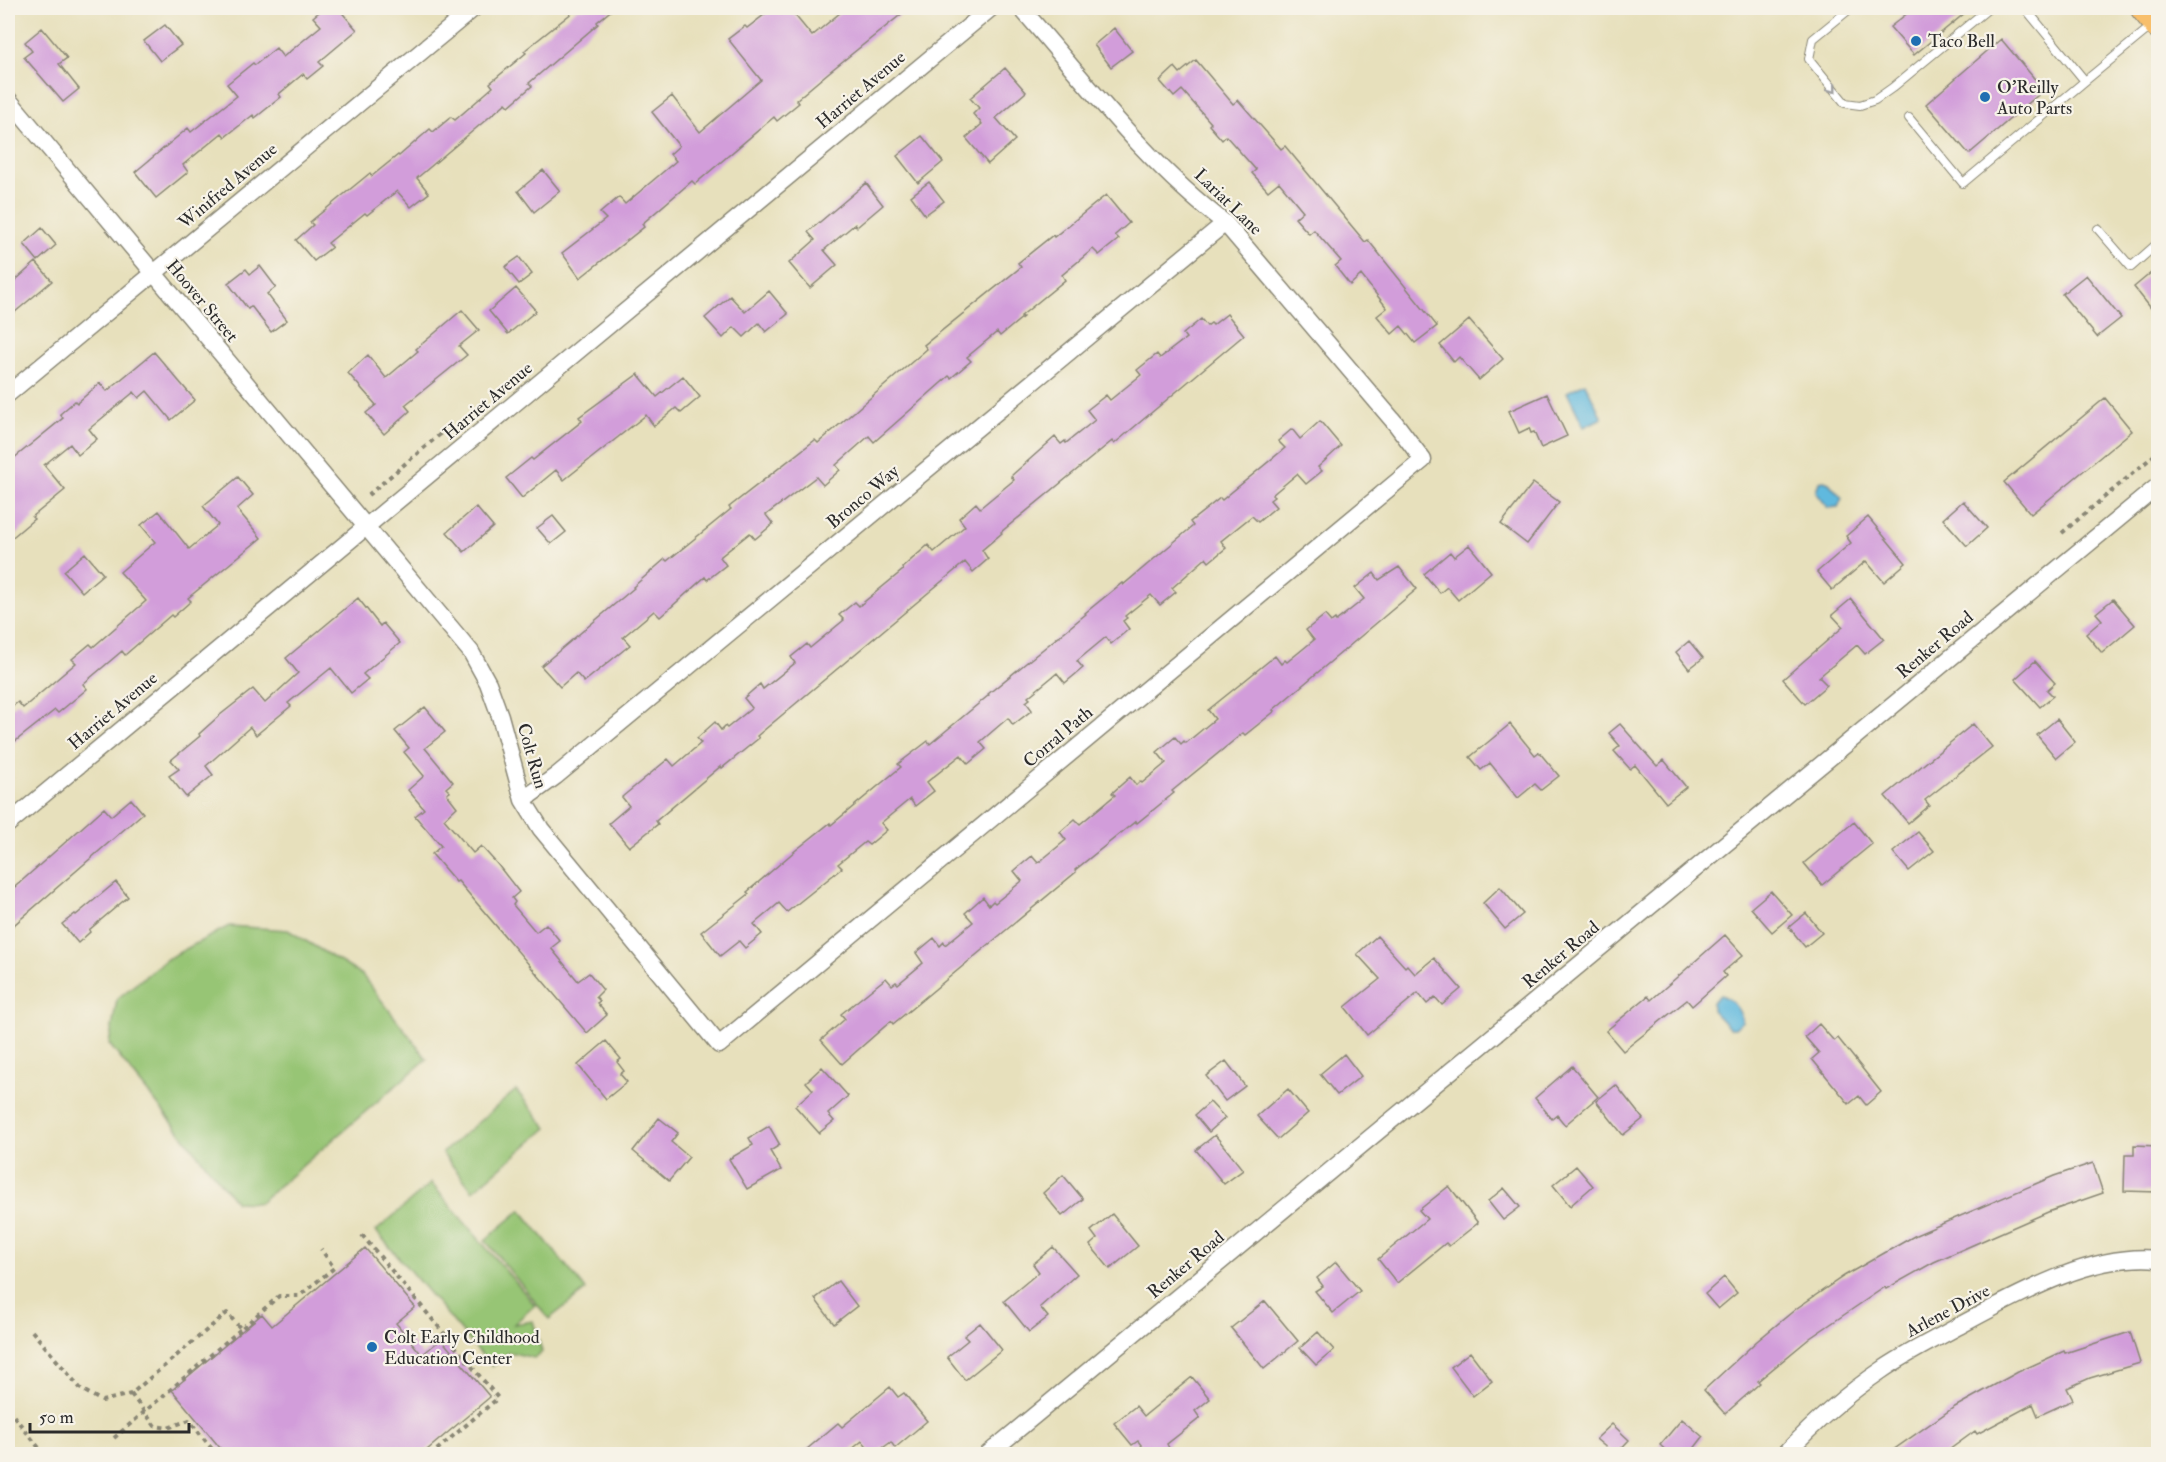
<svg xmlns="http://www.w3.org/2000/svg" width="2166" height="1462" font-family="'IM FELL Double Pica',serif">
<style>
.green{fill:#97c574;stroke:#617850;stroke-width:1.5}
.water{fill:#60b9de;stroke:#467284;stroke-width:1.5}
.building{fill:#d29dda}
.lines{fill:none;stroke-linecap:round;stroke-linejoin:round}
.service-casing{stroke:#898674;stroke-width:10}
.minor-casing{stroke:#898674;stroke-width:19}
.primary-casing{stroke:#898674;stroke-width:29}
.path{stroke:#898674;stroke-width:4;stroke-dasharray:4.5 4.5;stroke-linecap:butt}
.service{stroke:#fff;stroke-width:8}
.minor{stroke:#fff;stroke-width:16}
.primary{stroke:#f8bf6c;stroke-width:27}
.oneway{stroke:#a0a0a0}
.poi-dot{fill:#1f6fb2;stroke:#f7f3e8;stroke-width:2}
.labels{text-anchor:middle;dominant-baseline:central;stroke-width:4.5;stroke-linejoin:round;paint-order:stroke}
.poi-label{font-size:18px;fill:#2b2b2b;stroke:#f7f3e8;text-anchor:start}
.street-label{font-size:18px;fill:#2b2b2b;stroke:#f7f3e8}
</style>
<rect width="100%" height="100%" fill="#f7f3e8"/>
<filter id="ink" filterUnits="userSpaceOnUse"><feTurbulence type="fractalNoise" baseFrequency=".0167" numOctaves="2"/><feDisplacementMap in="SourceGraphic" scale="12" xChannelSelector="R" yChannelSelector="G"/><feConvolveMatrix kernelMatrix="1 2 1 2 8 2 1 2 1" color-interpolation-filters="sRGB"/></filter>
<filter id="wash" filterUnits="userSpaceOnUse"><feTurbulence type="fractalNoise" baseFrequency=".008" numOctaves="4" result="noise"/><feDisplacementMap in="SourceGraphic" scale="24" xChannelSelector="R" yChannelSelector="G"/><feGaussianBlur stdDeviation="1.35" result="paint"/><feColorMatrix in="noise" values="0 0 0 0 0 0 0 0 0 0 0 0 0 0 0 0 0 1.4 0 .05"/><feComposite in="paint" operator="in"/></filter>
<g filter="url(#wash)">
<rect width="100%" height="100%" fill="#e7e0bc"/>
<path class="green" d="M229,926L288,930L362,975L427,1059L259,1203L236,1202L109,1044L117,999L167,959Z
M516,1090L547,1128L473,1191L442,1153Z
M431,1183L535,1305L514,1324L533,1321L542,1352L534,1358L509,1352L492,1367L376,1231Z
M521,1210L586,1290L549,1319L485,1240Z"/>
<path class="water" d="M1585,383L1602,418L1584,427L1567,392Z
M1824,481L1829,483L1842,498L1838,507L1828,508L1816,492L1819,482Z
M1720,995C1730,997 1742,1011 1742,1022L1735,1028H1729L1712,1010V1002Z"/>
<g id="blocks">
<path class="building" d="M324,8H338L357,30L319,62L323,66L307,79L303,74L279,94L281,97L255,118L253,115L225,137L222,133L183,165L188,172L156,198L135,172L188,128L191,132L237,96L227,84L253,63L255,65L276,48L283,57L321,26L313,17Z
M578,8H614L597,22L598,24L529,83L532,86L509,106L506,103L417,178L429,193L411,207L397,191L367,215L365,213L328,243L332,247L314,261L296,240L313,225L310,222L370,173L372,176L398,155L399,156L430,129L433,132L451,117L455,120L493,87L490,83L526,53L524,51Z
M773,8H789L812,36L846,8H909L828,73L796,100L799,103L777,121L774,117L695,184L692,181L642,224L644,227L580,278L562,253L606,219L600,213L619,197L625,204L676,161L670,154L679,146L652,112L672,96L700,132L761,80L728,39L745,26L747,28Z
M1914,8H1971L1914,55L1890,27Z
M165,25L181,45L160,61L144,41Z
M42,28L67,58L59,64L79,89L63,102L24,57L32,51L25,42Z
M1114,28L1132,51L1111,67L1094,45Z
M2001,39L2044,90L1969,154L1926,104Z
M1196,60L1233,104L1238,100L1281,149L1285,146L1365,242L1368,240L1437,326L1415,343L1401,326L1392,334L1377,316L1387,308L1361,275L1350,285L1335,266L1341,261L1314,230L1309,234L1295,218L1303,211L1279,182L1268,191L1252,173L1256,170L1226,136L1222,140L1209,125L1211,123L1182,90L1174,97L1160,81L1175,67L1180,73Z
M1005,68L1026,92L996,118L1015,140L988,164L966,138L982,124L973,114L979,108L970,98Z
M922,136L943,162L918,183L897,156Z
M543,170L560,191L534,212L518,191Z
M929,182L944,201L925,215L911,196Z
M866,183L883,205L857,227L855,224L824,250L837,265L810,288L789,263L815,240L808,232Z
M1106,195L1129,223L1115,235L1119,239L1099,255L1093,249L1062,275L1065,280L1021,316L1023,317L1000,336L997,332L967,357L971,361L951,378L949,376L874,442L869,436L836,465L840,470L823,485L816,477L766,515L773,524L755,539L750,533L720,557L726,565L707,580L705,577L660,617L654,611L623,637L630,645L584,682L576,673L560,687L541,666L634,588L633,587L665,559L667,561L731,509L729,507L815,440L818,443L927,349L924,345L1021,267L1018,263L1053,235L1054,237Z
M42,228L56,245L38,261L24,244Z
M519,257L532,274L519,284L505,267Z
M36,262L52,281L8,318V287Z
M260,266L276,287L267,294L287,320L271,332L251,306L248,309L228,283L246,269L250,274Z
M2158,267V317L2134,287Z
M2086,275L2121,318L2097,337L2062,294Z
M516,288L536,311L508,334L489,311Z
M769,291L788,314L766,332L759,323L744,337L734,327L723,338L705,318L730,296L745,312Z
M462,310L479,330L459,346L467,355L405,405L410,411L384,434L366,413L376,405L348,373L368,355L386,378L418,351L416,349Z
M1227,314L1244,335L1114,444L1112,441L1001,532L1002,533L982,550L988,559L973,572L965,562L757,736L759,738L722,768L721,766L656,821L658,824L629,847L609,823L629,806L622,797L668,759L674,766L701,743L697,738L715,722L721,730L725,726L727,728L752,708L744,698L760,684L763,689L795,663L791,657L807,644L810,648L844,620L839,615L855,602L859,606L903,570L902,568L928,545L934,552L965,526L959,518L976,503L980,508L1014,480L1011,476L1055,437L1061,444L1065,441L1066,443L1095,420L1087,410L1106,395L1110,400L1141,375L1137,370L1157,354L1160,358L1186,338L1183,334L1201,319L1207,326L1211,323L1213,325Z
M1469,320L1503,359L1479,380L1459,357L1454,362L1440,345Z
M154,352L195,400L171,420L147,391L139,398L134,392L89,429L97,439L78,455L70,444L44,465L65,490L32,517L34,519L8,541V463L63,418L60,414L75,401L77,403L100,383L107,391Z
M638,374L657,397L683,376L700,397L681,413L676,408L654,426L646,415L564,480L556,470L522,498L506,478L531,458L533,460L582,421L579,417Z
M1547,394L1567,436L1541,448L1534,432L1531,433L1529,428L1519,433L1509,411Z
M2105,398L2132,431L2031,514L2004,482Z
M1320,421L1341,446L1318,467L1322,471L1306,484L1297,474L1272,495L1274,497L1270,500L1276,507L1258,522L1252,516L1221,541L1226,548L1209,562L1206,558L1172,588L1176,592L1160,605L1151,595L1125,616L1127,618L1123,621L1129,629L1111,644L1106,637L1077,661L1083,668L1065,683L1057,673L1028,697L1030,699L1026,702L1032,710L1013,725L1008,718L980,742L986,749L968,764L961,755L927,782L934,791L915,806L910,799L881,823L887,830L869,845L865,842L838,864L842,868L787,912L779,903L754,924L762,934L745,948L739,941L720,956L701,932L749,894L747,892L796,850L830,823L831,825L901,767L898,764L928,741L930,744L989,695L988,694L1086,614L1085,613L1122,583L1123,585L1193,526L1190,522L1220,498L1222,500L1285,448L1278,441L1292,429L1300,439Z
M238,477L253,495L237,509L261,538L188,598L191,601L173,617L171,615L125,655L122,651L83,684L87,689L58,713L55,710L8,747V710L18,702L23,708L76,663L72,659L90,644L93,647L146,601L120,572L155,542L141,525L159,511L189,549L218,525L203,506Z
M1533,483L1559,502L1527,544L1501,524Z
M1963,501L1987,528L1967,546L1943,519Z
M476,507L493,527L464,552L447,532Z
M553,516L566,532L551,544L537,528Z
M1868,517L1906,563L1884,582L1866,561L1832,590L1817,572L1851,543L1846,536Z
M1469,545L1491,572L1458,600L1447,587L1440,593L1424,574L1450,552L1454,557Z
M85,553L103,574L82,592L64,571Z
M1399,567L1417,589L1273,710L1275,711L1245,735L1243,733L1172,791L1174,793L1137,823L1136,821L1075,870L1076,872L893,1024L891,1021L842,1064L821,1040L845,1019L841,1014L886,978L892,985L896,982L898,984L923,963L916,953L934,938L940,946L944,942L945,945L973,922L965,913L983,897L989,905L993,901L995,903L1022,881L1014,871L1032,856L1038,863L1066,840L1060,832L1075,819L1080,824L1115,795L1112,793L1130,777L1136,785L1140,781L1142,783L1166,763L1157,752L1175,737L1181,744L1184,741L1186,743L1215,719L1208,710L1233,690L1275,656L1281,664L1285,660L1287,662L1314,640L1306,630L1325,615L1331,622L1335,619L1336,621L1364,599L1355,588L1374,573L1379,580Z
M358,598L380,626L383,623L400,643L363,674L368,679L351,693L331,668L288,703L291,706L256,735L250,727L206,766L213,775L186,797L169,776L179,769L171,760L200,736L199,734L220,715L253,689L265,703L298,673L286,658Z
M1851,599L1884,639L1865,654L1857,645L1819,677L1827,685L1805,704L1783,679L1843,627L1832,615Z
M2113,599L2135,625L2102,653L2086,634L2102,620L2096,613Z
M1689,641L1703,658L1689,669L1676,652Z
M2035,661L2055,683L2047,690L2053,696L2040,707L2015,679Z
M425,707L445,732L425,748L453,782L446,788L450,792L447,794L457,807L444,819L473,853L481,846L498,865L519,892L512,898L515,902L513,905L536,932L546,924L560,941L551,948L578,981L589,973L603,990L596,997L600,1001L597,1003L607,1015L587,1033L458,881L456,882L432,854L441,846L415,816L424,809L408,790L424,776L404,752L409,748L395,731Z
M2057,719L2075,742L2056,758L2037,735Z
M1510,724L1535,755L1539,752L1559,776L1541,790L1535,784L1518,798L1490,763L1481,770L1470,757Z
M1620,724L1657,766L1664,760L1686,787L1666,803L1635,765L1630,769L1614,751L1620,746L1609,733Z
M1973,724L1992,747L1925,800L1929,805L1908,823L1885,796Z
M131,799L143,813L8,930V893L104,808L111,816Z
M1854,822L1872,844L1822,885L1804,863Z
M1918,832L1934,851L1909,871L1893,852Z
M116,882L128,897L89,930L90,932L78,943L62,924L75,914L76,915Z
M1500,887L1523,914L1505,929L1483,903Z
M1771,891L1792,915L1772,932L1751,908Z
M1806,913L1822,933L1805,947L1789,927Z
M1725,935L1743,955L1723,972L1726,976L1692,1006L1687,1000L1623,1051L1606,1031L1648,996L1651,1000Z
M1377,936L1405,967L1407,965L1415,974L1434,958L1461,989L1442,1005L1435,997L1427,1004L1418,993L1367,1035L1345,1007L1380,979L1357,954Z
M1819,1024L1834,1041L1838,1038L1881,1092L1866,1105L1859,1096L1849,1104L1812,1059L1819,1053L1805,1037Z
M606,1041L621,1059L617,1062L624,1071L620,1074L627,1082L606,1099L578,1065Z
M1344,1054L1361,1076L1337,1095L1320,1074Z
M1226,1061L1245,1086L1225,1101L1206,1076Z
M1572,1066L1598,1097L1565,1125L1557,1115L1552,1119L1535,1098Z
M822,1067L848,1096L828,1114L834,1121L819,1133L795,1106L813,1090L806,1082Z
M1616,1085L1643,1119L1623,1135L1596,1101Z
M1288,1089L1308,1113L1278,1139L1257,1116Z
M1210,1102L1225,1118L1209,1132L1195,1115Z
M659,1118L678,1133L671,1142L689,1157L669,1181L633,1151Z
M769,1126L780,1145L770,1151L781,1170L747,1189L729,1159L753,1145L749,1138Z
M1215,1135L1243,1170L1224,1184L1196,1150Z
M2134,1145L2158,1146V1192L2124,1191L2125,1155H2134Z
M2093,1163L2103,1193L2048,1212L1934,1262L1886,1289L1885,1287L1810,1338L1758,1381L1760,1383L1725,1414L1704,1390L1757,1341L1797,1308L1844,1276L1916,1235L2054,1176Z
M1576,1166L1593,1186L1570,1206L1553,1185Z
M1063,1175L1083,1199L1062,1216L1043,1193Z
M1449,1186L1478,1223L1449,1246L1446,1243L1397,1283L1378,1259L1427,1219L1419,1210Z
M1504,1188L1520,1207L1503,1220L1488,1201Z
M1112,1214L1138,1246L1110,1269L1090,1245L1097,1239L1091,1231Z
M1053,1247L1077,1274L1040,1307L1048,1317L1029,1332L1004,1301L1039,1272L1033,1264Z
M365,1248L415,1307L396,1323L422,1355L441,1339L490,1397L421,1455H226L172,1390L262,1314L272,1326Z
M1336,1262L1360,1291L1333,1313L1315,1291L1323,1286L1317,1278Z
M1724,1277L1737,1293L1718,1309L1705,1294Z
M838,1281L857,1306L834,1324L815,1299Z
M1265,1301L1298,1341L1264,1369L1231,1328Z
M980,1323L1002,1350L965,1380L947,1357L968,1340L964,1336Z
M1318,1332L1334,1350L1316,1365L1300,1348Z
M2130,1332L2140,1363L2090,1378L2067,1388L2073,1400L2038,1416L2033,1404L1977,1434L1975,1431L1942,1455H1886L1953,1408L2018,1372L2064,1351L2065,1353Z
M1470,1352L1492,1381L1473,1396L1451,1367Z
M1192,1377L1210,1399L1195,1411L1200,1418L1167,1444L1169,1448L1161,1455H1149L1138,1441L1132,1445L1114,1423L1136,1406L1144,1416Z
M890,1387L898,1397L904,1393L927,1421L895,1448L891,1442L873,1455L862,1441L845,1455H800L838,1423L842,1427Z
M1682,1419L1703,1437L1689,1455H1671L1660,1445Z
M1612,1424L1629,1440L1615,1455L1596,1439Z"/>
</g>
</g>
<g filter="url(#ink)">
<use href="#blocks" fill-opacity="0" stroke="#898674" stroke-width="1.5"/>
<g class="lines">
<g class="service-casing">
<path id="service" d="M1851,8L1813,39L1809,59L1845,103L1860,105L1875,100L1892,88L1989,8
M2025,8L2085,81L2153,25
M1909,118L1963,183L2085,81
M2098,229L2131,267L2158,243"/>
</g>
<g class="minor-casing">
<path id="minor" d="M8,99L471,652L488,683L500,716L523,800L541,829L719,1045L1423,460L1396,424L1225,223C1146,163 1086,82 1021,8
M8,394L474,8
M523,800L556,776L1225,223
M8,824L991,8
M988,1454L2158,486
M1785,1454C1812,1425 1848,1393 1882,1370C1905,1354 1932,1341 1957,1327C2015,1296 2091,1252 2158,1259"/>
</g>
<g class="primary-casing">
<path id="primary" d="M2144,8L2158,25"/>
</g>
<path class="path" d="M368,495L444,431
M2062,533L2158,452
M362,1235L498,1398L432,1454
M32,1331L81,1389L102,1401L131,1394L227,1313L241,1329L279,1296H299L334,1268L321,1249
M131,1394L155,1426L168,1428L189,1420L216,1454
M8,1409L44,1454
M114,1438L241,1329"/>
<use href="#service" class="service"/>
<use href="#minor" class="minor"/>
<use href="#primary" class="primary"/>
</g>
<defs><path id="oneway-chevron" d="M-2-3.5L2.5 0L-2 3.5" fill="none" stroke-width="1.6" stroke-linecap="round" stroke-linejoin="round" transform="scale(1.5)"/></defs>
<use class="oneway" href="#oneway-chevron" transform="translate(1833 89) rotate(51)"/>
</g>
<g class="poi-dot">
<circle cx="1916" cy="41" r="6"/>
<circle cx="1985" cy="97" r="6"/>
<circle cx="372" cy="1347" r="6"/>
</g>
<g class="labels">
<g class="poi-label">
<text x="1928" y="41">Taco Bell</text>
<text x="1997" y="87">O'Reilly<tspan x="1997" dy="21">Auto Parts</tspan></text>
<text x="384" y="1337">Colt Early Childhood<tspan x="384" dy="21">Education Center</tspan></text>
</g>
<g class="street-label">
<text transform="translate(861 90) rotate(-40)">Harriet Avenue</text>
<text transform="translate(228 186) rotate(-40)">Winifred Avenue</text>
<text transform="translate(1228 202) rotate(44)">Lariat Lane</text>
<text transform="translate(202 301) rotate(50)">Hoover Street</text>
<text transform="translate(488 401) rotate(-40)">Harriet Avenue</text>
<text transform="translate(863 497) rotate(-40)">Bronco Way</text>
<text transform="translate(1935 645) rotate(-40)">Renker Road</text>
<text transform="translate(113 711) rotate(-40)">Harriet Avenue</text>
<text transform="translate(1058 737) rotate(-40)">Corral Path</text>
<text transform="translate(532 756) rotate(74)">Colt Run</text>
<text transform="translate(1561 955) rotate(-40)">Renker Road</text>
<text transform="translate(1186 1265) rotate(-40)">Renker Road</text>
<text transform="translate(1948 1311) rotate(-28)">Arlene Drive</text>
</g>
</g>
<rect width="2166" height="1462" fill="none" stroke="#f7f3e8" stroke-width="30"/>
<path d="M30 1423v9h159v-9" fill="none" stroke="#2b2b2b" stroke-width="3"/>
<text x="39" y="1423" font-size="18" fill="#2b2b2b" stroke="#f7f3e8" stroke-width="4.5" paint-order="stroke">50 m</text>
</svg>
